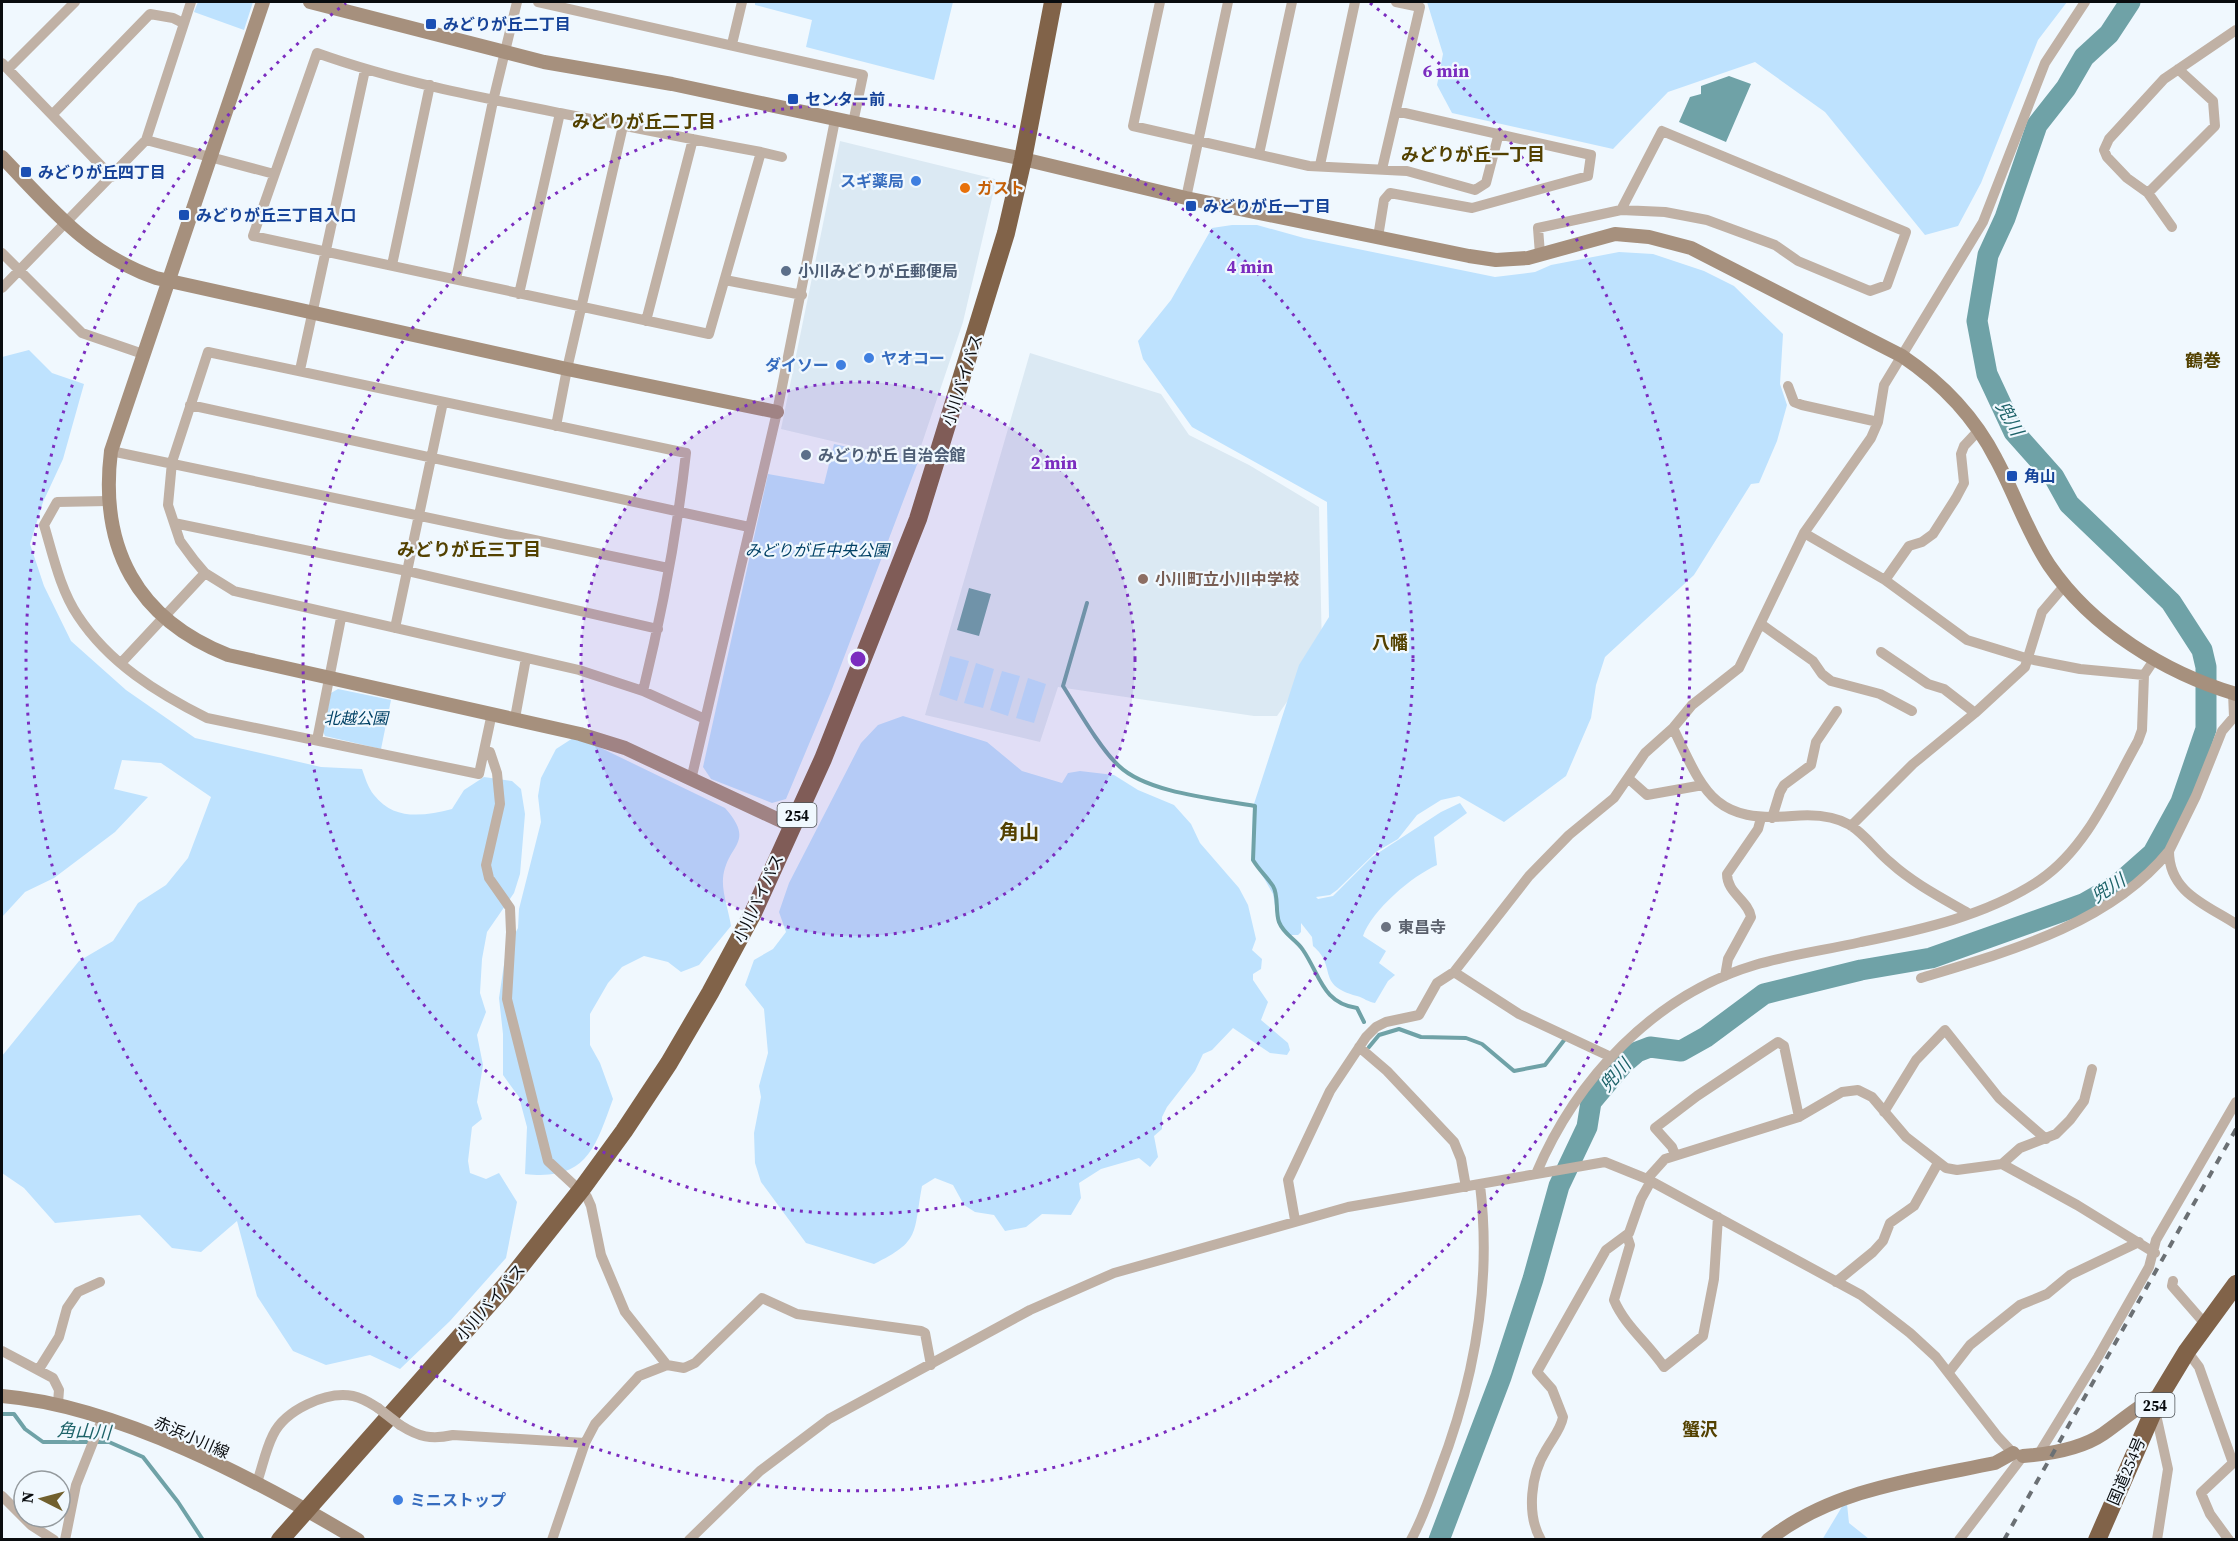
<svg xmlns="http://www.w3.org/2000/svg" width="2238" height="1541" font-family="'Source Serif 4','Noto Sans JP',serif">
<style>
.built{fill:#dbe9f3}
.green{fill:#bee2fe}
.water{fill:#6fa2a7}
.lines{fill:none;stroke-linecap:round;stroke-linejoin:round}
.stream{stroke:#6fa2a7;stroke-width:4}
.river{stroke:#6fa2a7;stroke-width:21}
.street{stroke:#c0b1a5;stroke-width:10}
.secondary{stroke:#a6907d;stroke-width:14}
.highway{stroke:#816349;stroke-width:18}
.rail{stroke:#6b7074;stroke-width:4;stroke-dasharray:8 8;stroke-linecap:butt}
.street-bridge{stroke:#c0b1a5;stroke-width:10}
.ring{fill:none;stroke:#7b2cbf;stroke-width:3;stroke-dasharray:3 6}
.transit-dot{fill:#1a4fb4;stroke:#f0f8fe;stroke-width:2}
.shop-dot{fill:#3f7fe0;stroke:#f0f8fe;stroke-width:2}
.food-dot{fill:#e8710a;stroke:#f0f8fe;stroke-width:2}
.service-dot{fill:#5c6f8a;stroke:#f0f8fe;stroke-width:2}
.education-dot{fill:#8d6e63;stroke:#f0f8fe;stroke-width:2}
.worship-dot{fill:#6b7280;stroke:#f0f8fe;stroke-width:2}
.labels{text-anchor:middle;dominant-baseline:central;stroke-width:4.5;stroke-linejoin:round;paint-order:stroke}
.shield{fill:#f0f8fe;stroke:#4e5357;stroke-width:1.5}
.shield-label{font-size:15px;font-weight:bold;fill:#090c0f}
.transit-label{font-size:16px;font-weight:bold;fill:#164399;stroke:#f0f8fe;text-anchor:start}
.shop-label{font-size:16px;font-weight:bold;fill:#366cbe;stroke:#f0f8fe;text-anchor:end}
.food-label{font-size:16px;font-weight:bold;fill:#c56008;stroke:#f0f8fe;text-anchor:start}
.service-label{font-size:16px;font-weight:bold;fill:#4e5e75;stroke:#f0f8fe;text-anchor:start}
.street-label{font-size:16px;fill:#090c0f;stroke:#f0f8fe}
.park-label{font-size:16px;font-style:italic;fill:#014165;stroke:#f0f8fe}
.education-label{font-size:16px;font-weight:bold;fill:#785e54;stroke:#f0f8fe;text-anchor:start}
.worship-label{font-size:16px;font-weight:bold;fill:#5b616d;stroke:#f0f8fe;text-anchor:start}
.neighbourhood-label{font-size:18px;font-weight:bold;fill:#534100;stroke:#f0f8fe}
.water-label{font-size:18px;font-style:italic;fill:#1c6268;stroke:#f0f8fe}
.quarter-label{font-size:20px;font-weight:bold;fill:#534100;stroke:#f0f8fe}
.centre{fill:#7b2cbf;stroke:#f0f8fe;stroke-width:3}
.ring-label{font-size:18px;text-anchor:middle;font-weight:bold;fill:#7b2cbf;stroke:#f0f8fe;stroke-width:4.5;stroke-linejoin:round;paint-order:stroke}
</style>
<rect width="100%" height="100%" fill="#f0f8fe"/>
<path class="built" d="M840,141L995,179L996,181L963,322L916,461L781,429Z
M1030,353L1161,394L1189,435L1249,465L1319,507L1322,652L1277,716H1254L1058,687L1040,742L925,715Z"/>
<path class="green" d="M198,2H253L244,30L194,12Z
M755,2H953L934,80L806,47L812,20L755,5Z
M1427,2H2067L2038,40L1981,183L1958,226L1925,235L1825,112L1755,62L1668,92L1613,149L1452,113L1437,85L1443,54Z
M1232,225H1257L1304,238L1495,277L1535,272L1551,265L1619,252L1653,254L1704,271L1734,286L1783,334L1780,384L1787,405L1777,441L1759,483L1751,484L1694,575L1605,657L1596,685L1591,718L1566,776L1504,822L1459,796L1441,800L1417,815L1398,839L1376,852L1337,890L1330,895L1316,897L1318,899L1333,896L1372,857L1441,812L1460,803L1467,813L1434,837L1437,865C1412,876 1372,910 1363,936L1386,951L1379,963L1395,975L1388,981L1375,1003C1368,1002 1364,998 1357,996C1315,985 1338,967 1313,946L1312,937L1301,923V932L1298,935H1289L1278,923L1273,894L1257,866L1252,849L1253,807L1299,665L1329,617L1327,502L1192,427L1143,359L1138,341L1171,300L1212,228Z
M29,350L52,373L84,384L63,459L43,502L30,544L44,586L71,641L126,690L195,738L321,767L362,769C365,777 368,788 374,795C394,821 424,816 452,809L464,790L484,777L512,781L521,789L525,814L520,874L514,893L487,932L482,959L480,993L486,1012L477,1035L483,1065L477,1102L482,1119L472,1127L468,1161L470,1173L486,1179L499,1173L517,1202L506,1258L450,1321L400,1369L370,1355L326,1365L293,1351L257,1296L237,1221L201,1252L172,1248L140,1215L55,1223L24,1188L2,1173V1056L79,961L113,941L138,903L166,885L188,858L211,797L161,763L122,760L114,789L148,797L115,832L54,878L25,892L2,917V357Z
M834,444L918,462L832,689L786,799L772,803L711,779L703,767L768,474L824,484Z
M950,656L969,661L957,701L939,695Z
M976,663L994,669L983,708L964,703Z
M1002,671L1020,676L1008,716L990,710Z
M1028,678L1046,684L1034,723L1016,718Z
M338,689L391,700L381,749L325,736L323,732L331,693Z
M903,716L987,742L1022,771L1062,783L1068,773L1080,771L1114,775L1138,790L1174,805L1191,824L1200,843L1239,888L1248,905L1256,939L1252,950L1262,959L1261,969L1253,974V980L1268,1002L1261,1020L1288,1043L1290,1050L1287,1055L1270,1053L1233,1028L1212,1050L1203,1054L1195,1071L1167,1107L1162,1117V1129L1154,1136L1158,1157L1150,1167L1139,1158L1101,1169L1079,1183L1081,1198L1071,1215L1042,1214L1026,1227L1005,1231L994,1215L975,1212L964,1205L953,1185L935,1178L922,1186C913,1234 921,1241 874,1264L806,1243L761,1182L755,1163L754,1133L761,1097L759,1086L768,1053L764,1009L745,985L754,960L773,949L786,932L779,912L789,883L861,743L878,725Z
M573,738L599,747L725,808C757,844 726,844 723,879C722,893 729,912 731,926L699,965L681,972L668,962L644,956L622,967L608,983L590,1014V1045L600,1063L613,1099C595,1149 586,1181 525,1174L527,1127L519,1097L503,1075V1034L499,998L506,951L518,928L519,909L541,822L538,796L541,778L556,749Z
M1847,1504L1849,1523L1869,1539L1822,1540L1843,1505Z"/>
<path class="water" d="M1729,76L1751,84L1726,142L1679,122L1690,97L1701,94V86Z
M969,588L991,594L979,636L957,630Z"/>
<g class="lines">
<path class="stream" d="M1087,603L1063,686C1077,708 1101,750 1119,766C1147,793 1217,799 1255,806L1253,860C1259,870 1267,877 1273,886C1279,896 1275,911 1279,922C1284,935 1296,939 1303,950C1320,975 1323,1004 1357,1008L1364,1022
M1369,1047L1379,1035L1399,1029L1421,1037L1466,1038L1482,1044L1514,1071L1545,1065L1565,1039
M2,1414H14L25,1429L43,1442H109L143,1457L178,1502L203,1540"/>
<path class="river" d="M1439,1540L1501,1377L1533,1279L1559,1186L1587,1127L1591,1102L1623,1064L1637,1052L1650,1047L1681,1051L1706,1037L1764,994L1861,970L1931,958L2083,904L2118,884L2153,853L2181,802L2206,729V667L2202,650L2171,602L2069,504L2054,477L2014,432L1987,374L1977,321L1988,255L2005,218L2037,125L2066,88L2084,57L2109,34L2130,2"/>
<path class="street" d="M538,2L863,75L853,123
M1160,2L1133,126L1309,166L1407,171L1475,190L1486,183L1499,133
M732,44L742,2
M2,63L112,177
M8,69L75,2
M52,115L150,14L173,18L183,23
M1662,131L1906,232L1887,285L1870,291L1798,261L1775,245L1707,220L1665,212L1621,210Z
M146,140L274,174
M761,152L709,334L253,236L317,53C395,81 478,97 560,113C627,126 694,140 761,152L782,157
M1259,154L1292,2
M1320,165L1355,2
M1382,169L1420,7L1396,2
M2148,193L2215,126L2213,101L2178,69
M1186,198L1228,2
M2172,227L2148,193L2127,178L2107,157L2104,150L2109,139L2164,79L2236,30
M1378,237L1384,200L1390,193L1472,208L1588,176L1591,155L1396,111
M2,253L82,333L143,354
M1540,254L1538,228L1621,210
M392,265L430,85
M456,279L493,101L517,2
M725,280L802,295
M2,288L146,140L191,2
M519,294L560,113
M646,321L693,139
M300,370L365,70
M1788,386L1794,402L1802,405L1878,422
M190,405L749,527
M556,426L567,369L623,126
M111,451L668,568
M108,501L57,502L44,525C53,555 60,589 78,616C109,663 157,693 207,718L479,774L492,713
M174,523L407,571L658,629
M1804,533L1885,580L1967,640L2029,659L2080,669L2144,675
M1885,580L1909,546L1922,542L1933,534L1956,498L1964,483L1961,454L1964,446L1979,430
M1761,624L1813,661L1822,674L1831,681L1880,694L1912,711
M395,628L443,402
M1881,652L1928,684L1944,689L1975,713
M121,663L205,573
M643,691C662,613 677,533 686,453L208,352L172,462L168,505L180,541L194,560L205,573L234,591L579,670L643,691L705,719
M2233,693L2234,717L2222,731L2196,796L2169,851C2169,893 2207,905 2236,924
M515,718L526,658
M1673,728C1704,792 1713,823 1792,816C1812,814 1833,815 1850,825C1866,835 1877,852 1891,863C1913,883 1942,898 1968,913
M317,740L341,618
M484,751L490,752L497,773L500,804L486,865L489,878L510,908L511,932L507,999L548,1161L587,1197L591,1206L601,1255L625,1312L667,1365
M1629,779L1647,795L1703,785
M691,780L777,412L835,120
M1772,818L1780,792L1784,785L1811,765L1816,742L1837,711
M1851,826L1913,764L1975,713L2025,667L2042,612L2065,585
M1454,972L1519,1014L1611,1057
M1725,976L1728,959L1751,917C1748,900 1727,893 1727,874L1758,829L1761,818
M1921,978C2007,952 2110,924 2169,851
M1359,1047L1387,1071L1454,1142L1461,1159L1466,1187
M1884,1112L1916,1060L1945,1030L1999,1098L2046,1139
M1675,1155L1672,1147L1655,1128L1697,1096L1778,1042L1784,1046L1799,1117
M2002,1164L2020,1148L2056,1134L2070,1120L2084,1101L2092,1069
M1536,1174C1576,1079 1654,995 1755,965C1789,955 1826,950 1861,942C1921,930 1988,915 2040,880C2087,848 2111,789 2138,741L2142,730L2144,675L2154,660
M1647,1179L1665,1159L1799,1117L1842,1092L1858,1090L1872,1097L1906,1137L1946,1168L1957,1170L2002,1164L2077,1205L2155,1253
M1295,1220L1288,1180L1330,1091L1366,1037L1376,1027L1386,1022L1419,1015L1437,983L1454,972L1529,876L1569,835L1614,798L1645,753L1673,728L1692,705L1739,668L1804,533L1871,438L1878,422L1884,385L1983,222L2045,63L2085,2
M1627,1236L1630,1245L1614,1300C1625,1326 1648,1343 1664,1367L1703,1336L1714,1279L1718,1217
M2173,1281L2172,1286L2206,1325
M1836,1282L1873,1252L1883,1241L1890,1223L1914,1206L1938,1163
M2,1351L53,1378L59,1390L58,1403
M2187,1351L2199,1367L2233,1463L2201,1493L2210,1514L2229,1540
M39,1369L59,1337L67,1308L78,1292L100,1282
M1949,1372L1970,1345L2020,1305L2047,1294L2070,1275L2139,1242
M2155,1410L2168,1469L2157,1540
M400,1425C419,1437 431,1440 453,1435L585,1443
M2038,1455L2098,1357L2149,1267L2156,1240L2236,1102
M256,1485C262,1469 265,1451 273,1435C285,1410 326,1391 353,1396C363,1398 370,1403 378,1408
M2,1496L31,1525L54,1540
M65,1540L76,1485L103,1417
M552,1540L585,1443L595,1424L639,1376L667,1365L684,1368L695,1363L762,1298L797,1314L921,1331L925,1333L931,1365
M689,1540L760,1471L829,1419L1030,1310L1114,1273L1348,1207L1605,1162L1647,1179L1861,1295L1910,1333L1936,1357L1998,1437L2013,1453L2023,1456L1959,1540
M1411,1540C1423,1518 1431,1494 1439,1472C1475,1379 1492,1284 1480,1185
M1541,1540C1526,1514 1531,1474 1546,1450C1552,1439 1561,1429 1563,1417L1552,1389L1537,1372L1606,1250L1629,1233L1641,1199L1651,1181"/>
<path class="secondary" d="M263,2L111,451C99,548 137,619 228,655L580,734L625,748L792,826
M310,2L544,62L672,84L1023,159L1186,198L1469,256L1496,260L1528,258L1615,234L1649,237L1691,248L1902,356C1942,383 1974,416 1996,459C2015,494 2027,532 2049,565C2092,628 2165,673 2236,694
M2,157C51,208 87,254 156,278L567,369L777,412
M2,1396C119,1406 257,1480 358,1540
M2023,1456C2050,1454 2081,1449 2103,1434C2123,1420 2139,1405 2161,1394
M1768,1540C1832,1489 1918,1479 1995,1463L2013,1453"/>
<path class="highway" d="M280,1540L504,1287L581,1190L624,1131L669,1063L710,993L753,913L823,759L918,519L1006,233L1023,159L1053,2
M2097,1540L2161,1394L2187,1351L2236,1284"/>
<path class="rail" d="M2004,1540L2236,1129"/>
<path class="street-bridge" d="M378,1408L400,1425"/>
</g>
<circle cx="858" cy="659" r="277" fill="#7b2cbf" fill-opacity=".12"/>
<g class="ring">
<circle cx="858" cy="659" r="277"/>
<circle cx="858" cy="659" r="555"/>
<path d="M1370 3A832 832 0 1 1 346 3"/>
</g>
<g class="transit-dot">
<rect x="425" y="18" width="12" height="12" rx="3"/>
<rect x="787" y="93" width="12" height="12" rx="3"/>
<rect x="20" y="166" width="12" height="12" rx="3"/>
<rect x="1185" y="200" width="12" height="12" rx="3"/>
<rect x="178" y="209" width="12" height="12" rx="3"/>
<rect x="2006" y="470" width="12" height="12" rx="3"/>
</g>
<g class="shop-dot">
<circle cx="916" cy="181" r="6"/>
<circle cx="869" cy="358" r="6"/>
<circle cx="841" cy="365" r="6"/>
<circle cx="398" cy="1500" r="6"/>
</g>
<circle class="food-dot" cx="965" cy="188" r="6"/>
<g class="service-dot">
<circle cx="786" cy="271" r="6"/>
<circle cx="806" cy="455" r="6"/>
</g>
<circle class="education-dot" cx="1143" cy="579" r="6"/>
<circle class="worship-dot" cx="1386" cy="927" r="6"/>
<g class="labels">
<g class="shield">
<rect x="777.5" y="803" width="39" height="24" rx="4.5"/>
<rect x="2135.5" y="1393" width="39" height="24" rx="4.5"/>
</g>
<g class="shield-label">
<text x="797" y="815">254</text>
<text x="2155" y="1405">254</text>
</g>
<g class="transit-label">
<text x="443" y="24">みどりが丘二丁目</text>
<text x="805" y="99">センター前</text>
<text x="38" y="172">みどりが丘四丁目</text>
<text x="1203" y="206">みどりが丘一丁目</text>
<text x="196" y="215">みどりが丘三丁目入口</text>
<text x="2024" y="476">角山</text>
</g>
<g class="shop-label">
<text x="904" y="181">スギ薬局</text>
<text x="881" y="358" text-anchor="start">ヤオコー</text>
<text x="829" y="365">ダイソー</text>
<text x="410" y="1500" text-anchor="start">ミニストップ</text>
</g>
<g class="food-label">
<text x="977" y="188">ガスト</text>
</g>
<g class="service-label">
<text x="798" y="271">小川みどりが丘郵便局</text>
<text x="818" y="455">みどりが丘 自治会館</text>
</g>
<g class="street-label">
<text transform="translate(962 380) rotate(-72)">小川バイパス</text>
<text transform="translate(758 898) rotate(-65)">小川バイパス</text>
<text transform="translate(490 1302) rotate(-49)">小川バイパス</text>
<text transform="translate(192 1437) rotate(24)">赤浜小川線</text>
<text transform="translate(2126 1471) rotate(-67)">国道254号</text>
</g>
<g class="park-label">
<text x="817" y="550">みどりが丘中央公園</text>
<text x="356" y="718">北越公園</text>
</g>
<g class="education-label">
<text x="1155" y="579">小川町立小川中学校</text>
</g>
<g class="worship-label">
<text x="1398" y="927">東昌寺</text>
</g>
<g class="neighbourhood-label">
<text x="644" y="121">みどりが丘二丁目</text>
<text x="1473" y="154">みどりが丘一丁目</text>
<text x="2203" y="360">鶴巻</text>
<text x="469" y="549">みどりが丘三丁目</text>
<text x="1390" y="642">八幡</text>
<text x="1700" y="1429">蟹沢</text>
</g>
<g class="water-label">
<text transform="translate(2010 418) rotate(61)">兜川</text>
<text transform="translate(2108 888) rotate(-33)">兜川</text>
<text transform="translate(1615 1075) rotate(-48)">兜川</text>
<text transform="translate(84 1431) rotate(3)">角山川</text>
</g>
<g class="quarter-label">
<text x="1019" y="832">角山</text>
</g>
</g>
<circle cx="858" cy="659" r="9" class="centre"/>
<g class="ring-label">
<text x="1446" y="77">6 min</text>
<text x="1250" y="273">4 min</text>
<text x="1054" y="469">2 min</text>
</g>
<rect width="2238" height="1541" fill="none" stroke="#090c0f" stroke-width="6"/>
<g transform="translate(42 1499) rotate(276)"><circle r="28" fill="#f0f8fe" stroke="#949a9e" stroke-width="1.5"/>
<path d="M0-4.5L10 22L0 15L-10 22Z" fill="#71602e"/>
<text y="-9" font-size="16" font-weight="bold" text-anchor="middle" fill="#090c0f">N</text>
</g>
</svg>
